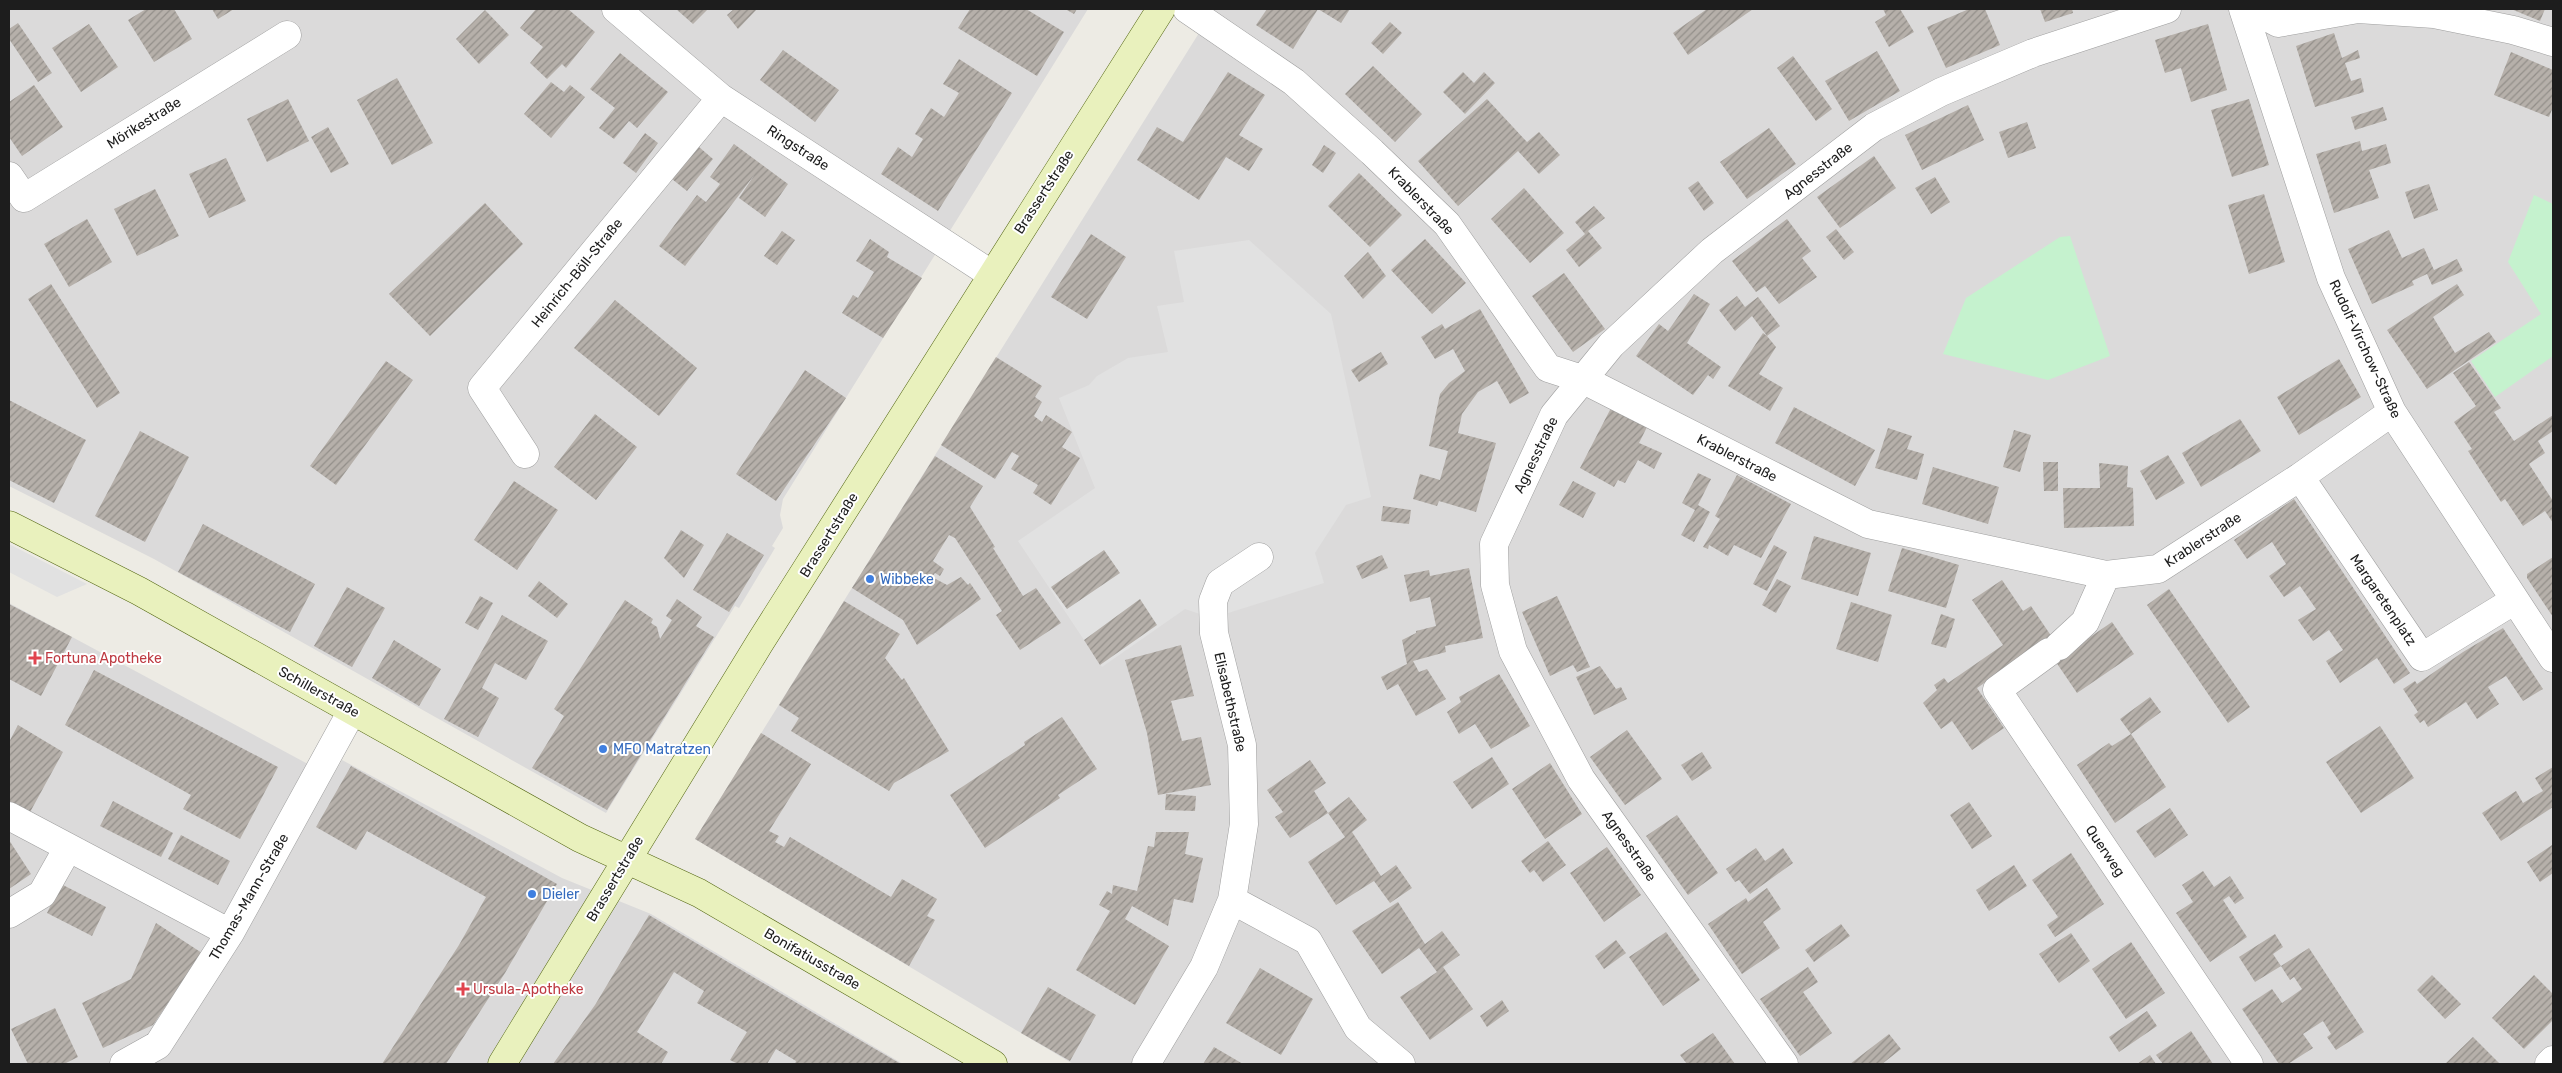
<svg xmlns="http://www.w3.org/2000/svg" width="2562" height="1073" font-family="Rubik,sans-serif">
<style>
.residential{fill:#dbdada}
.park{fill:#c5f2ce}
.parking{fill:#e1e1e1}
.building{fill:url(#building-hatch)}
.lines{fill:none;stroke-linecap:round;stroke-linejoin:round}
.street-casing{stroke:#9e9e9e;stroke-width:29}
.secondary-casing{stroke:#536611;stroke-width:29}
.street{stroke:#fff;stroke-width:28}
.secondary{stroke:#e9f1bd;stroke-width:28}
.shop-dot{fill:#3f7fe0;stroke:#fff;stroke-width:2}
.health-dot{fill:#e0444e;stroke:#fff;stroke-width:2}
.labels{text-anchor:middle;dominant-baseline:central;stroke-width:4;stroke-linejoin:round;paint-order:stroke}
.street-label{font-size:14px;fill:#1d1d1d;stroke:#fff}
.shop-label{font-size:14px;fill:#366cbe;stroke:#fff;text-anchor:start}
.health-label{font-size:14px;fill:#be3a42;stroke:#fff;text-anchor:start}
</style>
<defs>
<pattern id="building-hatch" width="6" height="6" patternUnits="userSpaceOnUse" patternTransform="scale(1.25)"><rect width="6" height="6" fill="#b6b0aa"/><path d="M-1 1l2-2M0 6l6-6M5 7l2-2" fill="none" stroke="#938f8a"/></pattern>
</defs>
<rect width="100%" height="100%" fill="#edebe4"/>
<path class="residential" d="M9,9H1088L783,499L780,515L783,528L772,546L775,548L739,608L735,606L606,813L154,559L9,486Z
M1214,9H2553V1064H1073L695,839Z
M9,603L332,777L342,760L562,878L651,914L903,1064H9Z"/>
<path class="park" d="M2534,195L2553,204V356L2495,397L2471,361L2541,314L2508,262Z
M2070,236L2110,356L2048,380L1943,354L1966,298L2060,237Z"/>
<path class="parking" d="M1249,240L1331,314L1371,497L1346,505L1315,553L1324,583L1212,618L1185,609L1102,667L1018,541L1095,488L1059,398L1089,385L1097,376L1128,358L1168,352L1157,306L1184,302L1174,251Z
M9,544L87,584L57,597L9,572Z"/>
<path class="building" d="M146,9H174L192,39L154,62L128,20Z
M212,9H234L218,19Z
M536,9H568L595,32L566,68L562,64L547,79L530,63L543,47L520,28Z
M676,9H708L693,24Z
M734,9H757L738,29L727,15Z
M970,9H1026L1064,32L1037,76L958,28Z
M1065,9H1077L1074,14Z
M1267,9H1318L1293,49L1256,25Z
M1318,9H1350L1341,23Z
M1707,9H1753L1688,55L1673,33Z
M1883,9H1900L1914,32L1889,47L1875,22L1886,15Z
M1969,9H1985L2000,45L1946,68L1927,27Z
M2040,9H2072L2073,13L2045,22Z
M2511,9H2545L2540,21Z
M485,10L509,35L479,64L456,39Z
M1390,22L1402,33L1383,54L1371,43Z
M18,23L52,73L38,82L9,39V29Z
M89,24L118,67L81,92L52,48Z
M2208,24L2227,90L2191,102L2181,68L2165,73L2155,40Z
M2334,33L2342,58L2358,50L2360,58L2345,63L2351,81L2361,78L2364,92L2315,107L2296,46Z
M783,50L839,90L815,122L760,80Z
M1877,51L1900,91L1849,121L1825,81Z
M2511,52L2553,70V107L2549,117L2494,95Z
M620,53L668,92L637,128L629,121L614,139L599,128L615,108L590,89Z
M1793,56L1832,109L1816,121L1777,68Z
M959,59L1012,93L938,211L881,174L898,147L912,157L923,139L915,134L931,108L944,117L959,93L943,84Z
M1373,66L1422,114L1395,142L1345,94Z
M1228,72L1265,95L1239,135L1263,149L1249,171L1226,157L1199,200L1137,160L1157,127L1183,142Z
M1463,72L1474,83L1484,72L1495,83L1465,114L1443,92Z
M397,78L433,143L392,165L357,100Z
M551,82L564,92L570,85L585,97L551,138L524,114Z
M34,85L63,127L22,156L9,137V102Z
M288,99L309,141L267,162L247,119Z
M1487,99L1527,142L1539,132L1560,155L1539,174L1518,151L1458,206L1418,161Z
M2249,99L2269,165L2232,177L2211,110Z
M1968,105L1984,140L1922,170L1905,135Z
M2383,107L2387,120L2355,130L2351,117Z
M2027,122L2036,148L2008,158L1999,132Z
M328,127L349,164L331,173L311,137Z
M1769,128L1796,164L1747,199L1720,162Z
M645,133L658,143L636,173L623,163Z
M2360,141L2362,151L2386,144L2391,163L2369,170L2379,198L2334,213L2316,154Z
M734,144L788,184L765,217L739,198L755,174L685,266L659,246L697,195L706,202L720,184L710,177Z
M1324,145L1336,153L1323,173L1312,165Z
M699,147L713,159L687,191L672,179Z
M1874,156L1896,188L1840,228L1817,197Z
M226,158L246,201L209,218L189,174Z
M1359,173L1402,215L1370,247L1328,206Z
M1935,177L1950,202L1931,214L1915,188Z
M1698,181L1714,203L1704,211L1688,188Z
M2429,184L2438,210L2414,219L2405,192Z
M1524,188L1564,233L1530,263L1491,219Z
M155,189L179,236L137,256L114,209Z
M2264,194L2285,262L2249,274L2228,205Z
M485,203L523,244L430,336L389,294Z
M1594,206L1605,218L1588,231L1602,248L1579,267L1566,250L1585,234L1575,222Z
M87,219L112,262L69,287L44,244Z
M1787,219L1811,251L1802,258L1817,277L1779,304L1765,286L1756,292L1732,261Z
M1836,229L1854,252L1844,260L1826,237Z
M2389,230L2402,258L2424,248L2434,270L2457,259L2463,271L2432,285L2427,274L2412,281L2414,285L2372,304L2348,249Z
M782,231L795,240L777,265L764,256Z
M1091,234L1126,257L1087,319L1051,297Z
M870,239L889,252L887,257L922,278L883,338L842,313L853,295L858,298L874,272L856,261Z
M1425,239L1466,283L1432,314L1391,270Z
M1368,252L1386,276L1363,299L1344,276Z
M1564,273L1605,329L1573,352L1532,296Z
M51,284L120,393L97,408L28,299Z
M2457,284L2464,295L2433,317L2455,353L2489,332L2496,342L2427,389L2387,330Z
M1694,294L1710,304L1687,343L1721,367L1713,379L1708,375L1693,395L1636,356L1659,324L1668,331Z
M1737,296L1745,307L1758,297L1780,326L1767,336L1776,347L1759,374L1783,388L1770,411L1728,386L1763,333L1767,336L1752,316L1735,331L1719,310Z
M615,300L697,368L659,416L574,348Z
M1480,309L1529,393L1510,404L1497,381L1478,392L1462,414L1458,433L1496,443L1476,512L1439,501L1437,506L1413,499L1420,474L1440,480L1448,451L1429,446L1440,394L1449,383L1465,371L1453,349L1435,359L1421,337L1442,324L1445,329Z
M1381,352L1388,364L1359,382L1351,370Z
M996,357L1042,386L1035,397L1042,402L1034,416L1042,422L1046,415L1072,432L1062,447L1080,458L1051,505L1033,493L1038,485L1011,469L1019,456L1012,452L995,479L941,445Z
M2339,359L2361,397L2299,435L2277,397Z
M386,361L413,380L336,485L310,466Z
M2469,362L2501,408L2494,412L2514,441L2553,415V431L2538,441L2545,453L2529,464L2553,501V523L2545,511L2523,526L2505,499L2501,502L2468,451L2472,449L2454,422L2476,406L2453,373Z
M805,370L846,398L776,501L736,474Z
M9,400L86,440L54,503L9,480Z
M1794,407L1875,450L1855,486L1775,443Z
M1611,408L1647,427L1639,443L1662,453L1654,469L1638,460L1625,483L1618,480L1614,487L1580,468Z
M595,414L637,447L596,500L554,467Z
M2240,419L2261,451L2201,487L2182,453Z
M1888,428L1912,436L1907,449L1924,454L1917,480L1875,468Z
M2014,430L2031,435L2020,472L2003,467Z
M140,431L189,457L145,542L95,516Z
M2168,455L2185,483L2156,500L2140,471Z
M935,456L983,486L970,507L995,547L993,548L1023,596L1036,588L1061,623L1020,650L996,615L1002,611L955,538L949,535L933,561L944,569L940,576L935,573L932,577L947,585L961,577L968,585L970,583L981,599L917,645L903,620L852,588Z
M2043,462H2058V491H2044Z
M2099,463L2128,466L2127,487L2133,488L2134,526L2064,528L2063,488H2100Z
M1933,467L1999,487L1988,524L1922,504Z
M1698,473L1711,479L1698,505L1710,512L1694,542L1681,535L1695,510L1682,503Z
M1737,475L1791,504L1761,558L1734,545L1728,556L1709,545L1708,549L1703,547L1720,519L1715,516Z
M514,481L558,510L517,570L474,540Z
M1573,481L1596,493L1583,518L1559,505Z
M2294,499L2410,673L2394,684L2377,658L2340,683L2326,661L2343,650L2329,630L2313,641L2305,630L2298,620L2316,609L2300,586L2284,597L2276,586L2269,576L2286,564L2272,542L2247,559L2234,540Z
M1383,506L1411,510L1409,524L1381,521Z
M203,524L315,584L290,632L178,572Z
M681,530L704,545L684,578L664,558Z
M727,533L764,555L729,612L693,590Z
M1814,536L1871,553L1858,596L1801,579Z
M1774,545L1787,552L1767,591L1753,584Z
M1902,548L1959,565L1946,608L1888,591Z
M1104,550L1120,573L1067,609L1051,587Z
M1382,555L1388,568L1362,579L1356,566Z
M2553,557V617L2527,578V574Z
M1469,568L1483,638L1445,646L1446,652L1413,661L1419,672L1427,669L1446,699L1416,716L1398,684L1387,690L1381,677L1407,664L1402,640L1416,633V631L1436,626L1430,597L1410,602L1404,575L1429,570L1430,576Z
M1777,579L1791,586L1776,613L1762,605Z
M2002,580L2023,611L2031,606L2064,655L2112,622L2134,654L2077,693L2043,643L1977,688L2004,728L1972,750L1952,721L1941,729L1923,703L1937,690L1934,685L1944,678L1948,683L2003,645L1972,600Z
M539,581L568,604L557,618L528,596Z
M347,587L385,608L352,667L314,646Z
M2169,589L2250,707L2228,723L2147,605Z
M480,596L493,603L478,630L465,623Z
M1557,596L1590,667L1577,672L1573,665L1550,676L1522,612Z
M677,599L702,617L696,626L714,637L607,810L532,768L564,716L554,709L625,600L653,619L651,623L657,627L660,639L672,620L666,616Z
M1140,599L1157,625L1100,665L1084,640Z
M844,601L900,634L885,658L902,680L904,678L949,751L894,783L889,791L791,731L799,718L779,705Z
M1851,602L1892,615L1878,662L1836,649Z
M9,604L72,637L41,696L9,679Z
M1941,614L1955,619L1946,648L1931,644Z
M502,615L548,641L526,680L495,663L482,688L499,698L478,737L444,719Z
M2503,628L2543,689L2523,701L2506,676L2488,687L2499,704L2477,719L2466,702L2428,727L2424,720L2420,723L2414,715L2418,712L2403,689L2415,681L2417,684L2463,652Z
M394,640L441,669L419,706L372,678Z
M1181,645L1194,696L1171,701L1182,741L1201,737L1211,785L1158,795L1147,733L1125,660Z
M1600,666L1616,689L1621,687L1627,699L1594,715L1576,677Z
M94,670L278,767L240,839L183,809L191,795L65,725Z
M1499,674L1530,726L1491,749L1475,724L1459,734L1447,712L1461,702L1459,697Z
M2150,697L2161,712L2131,734L2120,719Z
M1062,717L1097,769L1058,795L1060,798L985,848L950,795L1025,745L1024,742Z
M18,725L63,752L29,814L9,803V742Z
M2380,726L2414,778L2361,813L2326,762Z
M1627,730L1662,779L1625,805L1590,757Z
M761,733L811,764L769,831L779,836L775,842L784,847L790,837L891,897L902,879L937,899L927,916L935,920L909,966L695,839Z
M2131,734L2166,787L2115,823L2077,765L2109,743L2112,746Z
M1702,752L1712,768L1692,781L1681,765Z
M1492,757L1509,784L1472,809L1453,782Z
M1310,760L1326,783L1314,791L1328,813L1290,838L1275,817L1283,812L1267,790Z
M1550,763L1582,814L1545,839L1512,789Z
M351,766L557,884L505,973L446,1064H382L459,945L486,897L367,831L356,850L316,827Z
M2553,767V807L2501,841L2482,813L2516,791L2523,803L2543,791L2535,778Z
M1166,794L1196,796L1195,811L1165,810Z
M1349,797L1367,820L1352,832L1381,876L1396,865L1412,888L1390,903L1374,881L1336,905L1308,862L1345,837L1328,813Z
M113,801L173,833L161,857L100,826Z
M1969,802L1992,836L1972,849L1950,815Z
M2170,808L2188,835L2155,858L2136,831Z
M1677,815L1718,873L1688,895L1646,836Z
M1156,832H1189L1185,854L1203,858L1193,903L1174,899L1168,926L1132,906L1125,919L1169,946L1135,1005L1076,970L1110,911L1099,905L1107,891L1112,894L1113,885L1137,891L1148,846L1154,847Z
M181,835L230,861L218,885L168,859Z
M9,840L31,874L9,889Z
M1548,841L1566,865L1543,882L1534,870L1530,873L1521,861Z
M2552,845L2553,873L2540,882L2527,862Z
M1607,847L1641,895L1604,922L1570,873Z
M1756,848L1765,861L1783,848L1793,863L1750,894L1739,880L1735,882L1726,869Z
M2071,853L2104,904L2055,937L2047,925L2058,917L2032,880Z
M2014,865L2027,886L1989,911L1976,890Z
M2203,871L2214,887L2230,876L2244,898L2235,904L2229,896L2223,900L2247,937L2210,962L2176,913L2193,902L2182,885Z
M61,884L106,907L92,936L47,913Z
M1767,888L1781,909L1763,922L1780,948L1742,974L1708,924L1746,898L1748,902Z
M1398,902L1425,944L1442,931L1460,955L1443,967L1473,1009L1430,1040L1400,997L1437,972L1419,948L1382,974L1352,931Z
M649,915L822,1018L901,1064H795L796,1061L776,1049L767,1064H738L730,1060L747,1032L697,1003L704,991L674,972L637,1032L668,1052L661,1064H553L595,1005Z
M156,923L202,953L153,1025L103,1048L82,1003L131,979Z
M1841,924L1850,936L1814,962L1805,950Z
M1666,932L1700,980L1663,1006L1629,957Z
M2071,933L2090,961L2059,983L2039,954Z
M2275,934L2283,947L2273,954L2281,966L2309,948L2364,1032L2336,1050L2327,1037L2331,1034L2323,1021L2303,1034L2313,1048L2288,1064H2279L2242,1009L2272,989L2282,1003L2302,989L2294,977L2290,980L2281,966L2255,982L2239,957Z
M1616,940L1626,953L1604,969L1595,956Z
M2131,942L2165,993L2126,1019L2092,969Z
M1808,967L1818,982L1803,992L1832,1033L1800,1056L1760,999Z
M1260,968L1313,999L1281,1055L1226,1023Z
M2432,975L2461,1004L2445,1019L2417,990Z
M2534,975L2553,994V1020L2524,1049L2492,1018Z
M1048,987L1096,1015L1070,1061L1021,1033Z
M1502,1000L1509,1011L1487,1027L1480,1016Z
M55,1008L78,1057L64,1064H28L11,1029Z
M2147,1011L2157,1026L2119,1052L2109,1037Z
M2191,1031L2213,1064H2163L2156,1055Z
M1713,1033L1735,1064H1687L1680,1055Z
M1889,1034L1901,1049L1882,1064H1850Z
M2473,1037L2500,1064H2445Z
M1214,1047L1243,1064H1203Z
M2150,1055L2156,1064H2137Z"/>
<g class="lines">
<g class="street-casing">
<path id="street" d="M616,9L721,98L991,274
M1187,9L1294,82L1372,152L1447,224L1548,368L1582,379L1868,524L2106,575L2158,569L2300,477L2392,412
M2243,9L2331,278L2392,412L2553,658
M2252,9L2278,23L2358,9L2434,14L2513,30L2553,42
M9,176L24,198L287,35
M525,454L482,388L721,98
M2300,477L2422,657L2515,600
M2059,646L2085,622L2106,575
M2049,652L1997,690L2249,1064
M9,816L230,933
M1232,900L1308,941L1358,1028L1401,1064
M9,914L42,894L68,848
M124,1064L158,1045L230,933L352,711
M1146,1064L1204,967L1232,900L1244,824L1242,745L1214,633L1213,601L1220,583L1259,557
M1784,1064L1581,779L1513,651L1495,585L1494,544L1554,415L1611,345L1712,251L1874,127L1941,92L2033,53L2167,9
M2549,1064L2553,1060"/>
</g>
<g class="secondary-casing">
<path id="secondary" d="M9,525L139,591L580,838L699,893L993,1064
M502,1064L759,644L1161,9"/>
</g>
<use href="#street" class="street"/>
<use href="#secondary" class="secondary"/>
</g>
<g class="shop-dot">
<circle cx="870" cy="579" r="5"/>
<circle cx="603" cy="749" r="5"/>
<circle cx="532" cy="894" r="5"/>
</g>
<g class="health-dot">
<path d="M32.5 650.5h5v5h5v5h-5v5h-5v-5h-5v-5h5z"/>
<path d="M460.5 981.5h5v5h5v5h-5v5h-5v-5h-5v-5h5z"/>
</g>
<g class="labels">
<g class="street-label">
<text transform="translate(144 123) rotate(-32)">Mörikestraße</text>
<text transform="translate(798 148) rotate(33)">Ringstraße</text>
<text transform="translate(1818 171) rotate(-38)">Agnesstraße</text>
<text transform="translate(1044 192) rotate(-57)">Brassertstraße</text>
<text transform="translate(1421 201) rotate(46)">Krablerstraße</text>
<text transform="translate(577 273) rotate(-51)">Heinrich-Böll-Straße</text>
<text transform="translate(2365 349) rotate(65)">Rudolf-Virchow-Straße</text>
<text transform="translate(1536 455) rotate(-64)">Agnesstraße</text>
<text transform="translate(1737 458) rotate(27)">Krablerstraße</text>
<text transform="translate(829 535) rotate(-58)">Brassertstraße</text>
<text transform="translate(2203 540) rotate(-33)">Krablerstraße</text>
<text transform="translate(2383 600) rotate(56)">Margaretenplatz</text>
<text transform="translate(319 692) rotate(29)">Schillerstraße</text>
<text transform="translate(1230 702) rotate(77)">Elisabethstraße</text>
<text transform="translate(1629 846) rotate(55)">Agnesstraße</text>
<text transform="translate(2105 851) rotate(56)">Querweg</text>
<text transform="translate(615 879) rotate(-59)">Brassertstraße</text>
<text transform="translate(249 897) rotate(-60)">Thomas-Mann-Straße</text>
<text transform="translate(812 959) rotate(30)">Bonifatiusstraße</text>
</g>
<g class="shop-label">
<text x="880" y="579">Wibbeke</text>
<text x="613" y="749">MFO Matratzen</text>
<text x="542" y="894">Dieler</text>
</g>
<g class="health-label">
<text x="45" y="658">Fortuna Apotheke</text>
<text x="473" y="989">Ursula-Apotheke</text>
</g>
</g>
<rect width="2562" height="1073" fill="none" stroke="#1d1d1d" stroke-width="20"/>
</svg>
